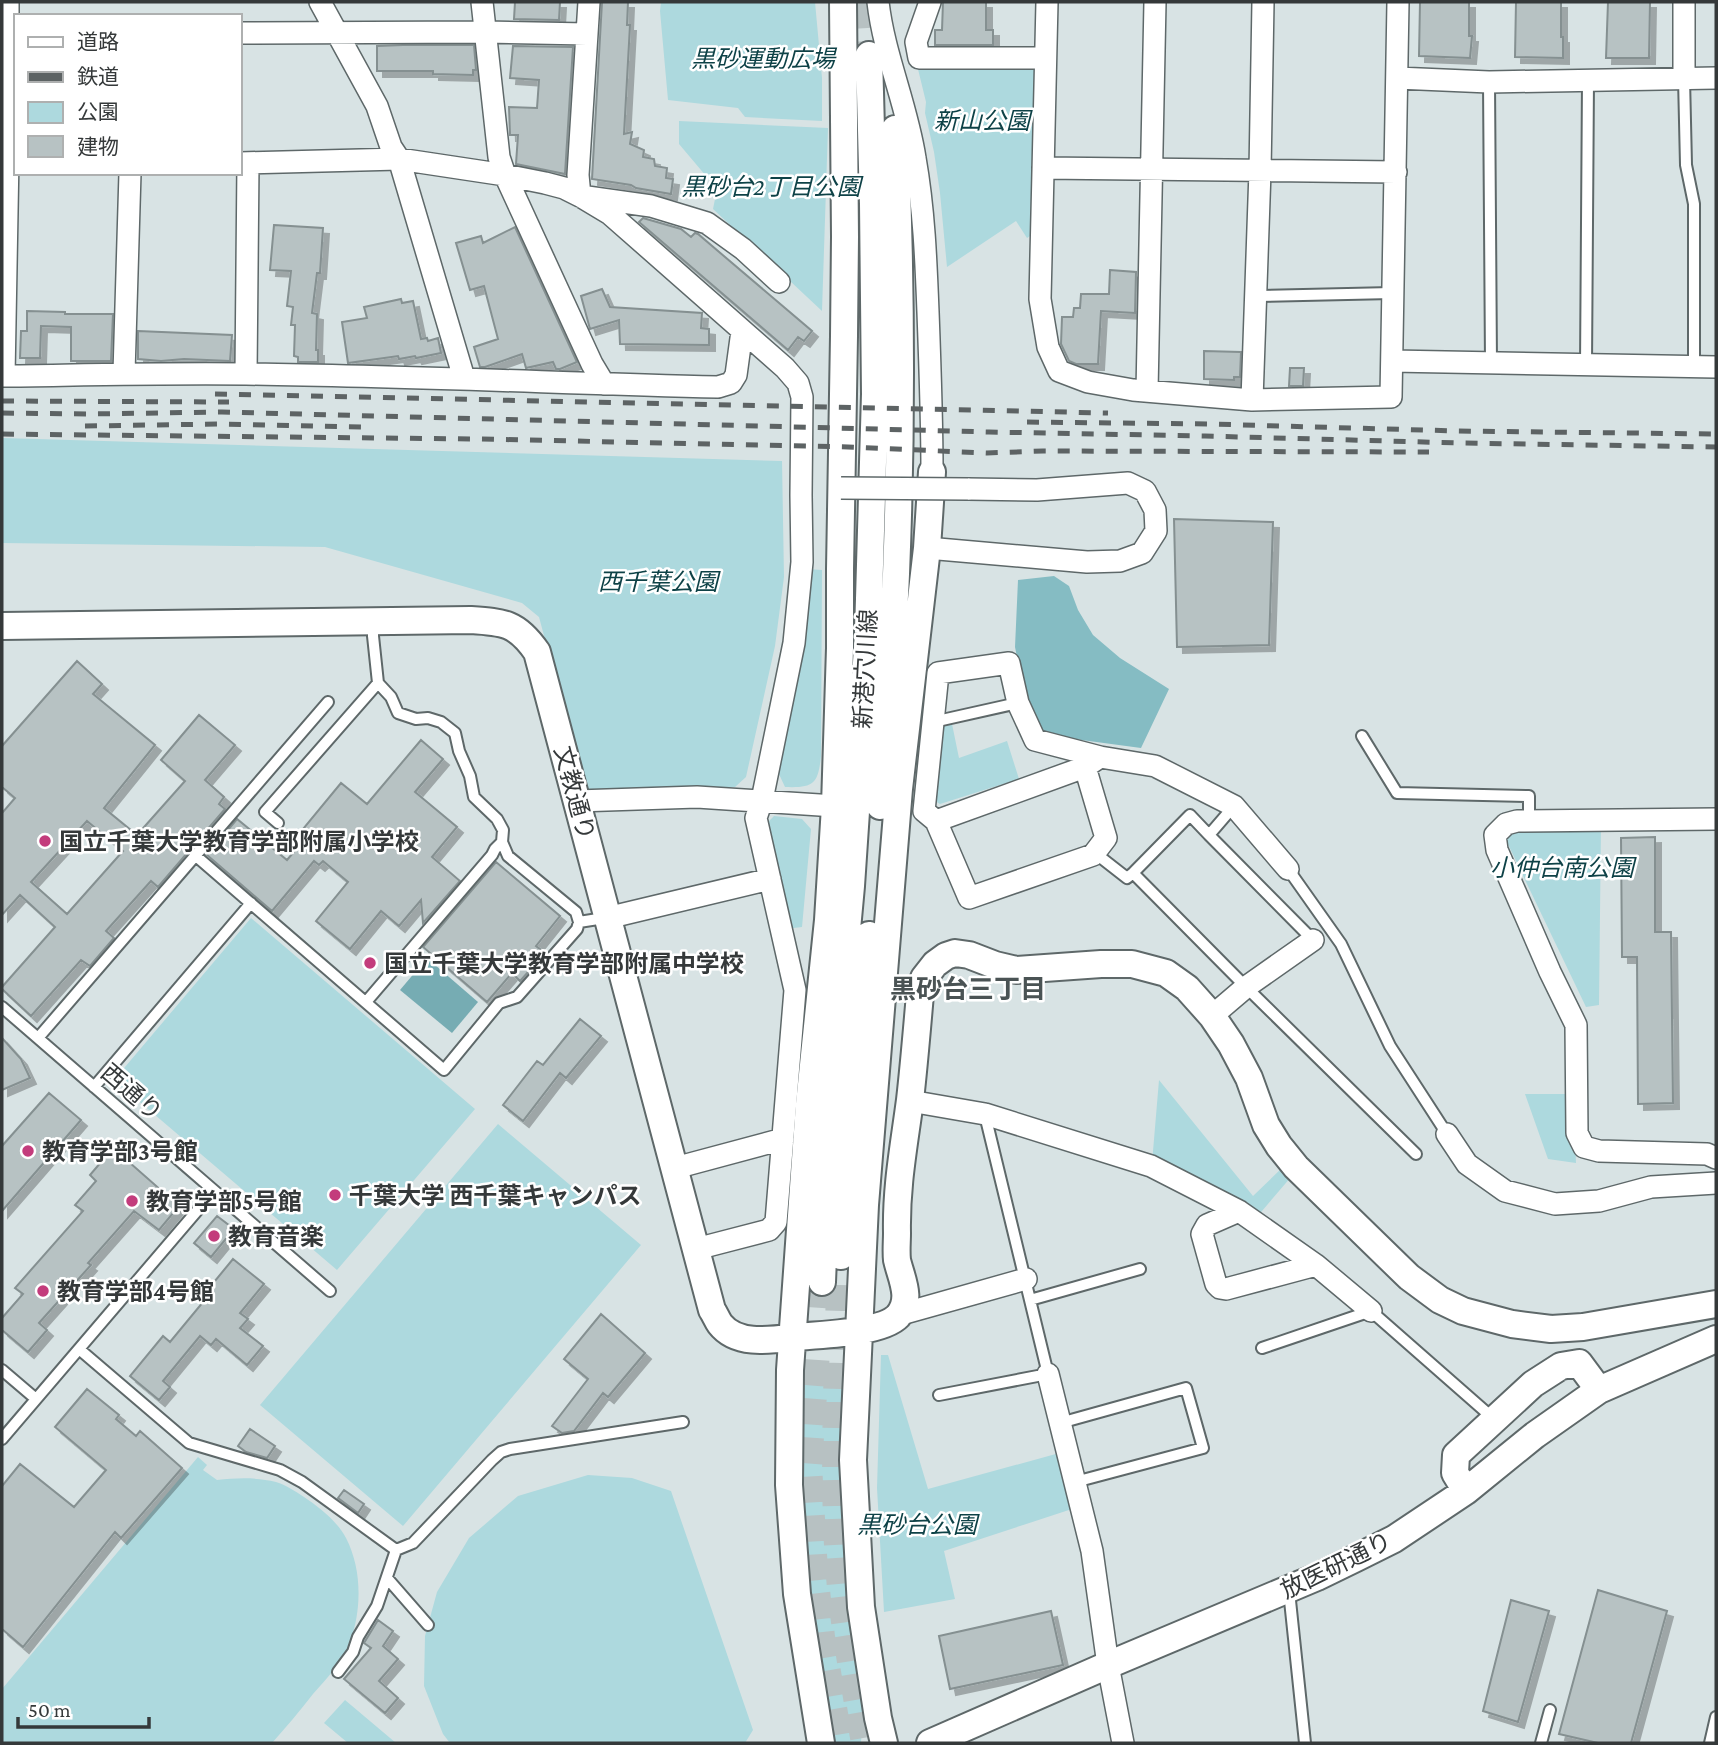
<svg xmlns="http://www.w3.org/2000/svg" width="1718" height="1745" font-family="'Crimson Pro','Noto Sans JP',serif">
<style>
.green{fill:#add9de}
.forest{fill:#85bcc3}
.water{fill:#76acb3}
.building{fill:#b7c2c3;stroke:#859091;stroke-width:2;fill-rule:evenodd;filter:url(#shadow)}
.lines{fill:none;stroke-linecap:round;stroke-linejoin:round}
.tertiary-tunnel{stroke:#b7c1c2;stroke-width:26;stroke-dasharray:26 13;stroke-linecap:butt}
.service-casing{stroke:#5e6869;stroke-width:14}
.minor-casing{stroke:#5e6869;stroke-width:24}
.tertiary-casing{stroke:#5e6869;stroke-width:30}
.service{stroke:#fff;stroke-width:10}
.minor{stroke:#fff;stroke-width:21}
.tertiary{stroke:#fff;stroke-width:26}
.rail{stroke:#5d6364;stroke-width:5;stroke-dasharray:12 12;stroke-linecap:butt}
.minor-bridge-casing{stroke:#5e6869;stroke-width:24;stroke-linecap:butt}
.minor-bridge{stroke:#fff;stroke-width:21}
.poi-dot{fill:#c33c7c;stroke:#fff;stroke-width:2.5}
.labels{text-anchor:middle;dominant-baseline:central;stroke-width:5;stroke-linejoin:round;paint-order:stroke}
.park-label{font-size:24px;font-style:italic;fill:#0e4247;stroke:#fff}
.street-label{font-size:24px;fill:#35393a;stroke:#fff}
.poi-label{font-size:24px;font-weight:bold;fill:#35393a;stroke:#fff;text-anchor:start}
.neighbourhood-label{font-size:26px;font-weight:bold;fill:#4a5354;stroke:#fff}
</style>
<defs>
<filter id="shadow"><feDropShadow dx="6" dy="6" stdDeviation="0" flood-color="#0004"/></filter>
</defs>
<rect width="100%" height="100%" fill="#d8e3e4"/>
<path class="green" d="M661,2H815L822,78V121L745,117L738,108L668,100L660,11Z
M917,65L1031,66L1037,74L1034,228L1030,236L1027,238L1016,221L947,267L940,193L934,152L925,113L926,102Z
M679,121L828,128L822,311L713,209L717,189L679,144Z
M2,438L782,461L784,577L775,646L746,777L735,787L586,792L539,617L522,603L325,547L2,543Z
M807,569L822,570L821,756C818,784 814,788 785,787L778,772Z
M952,724L959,758L1007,741L1019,779L940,804L932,799L939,732L945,725Z
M774,816L802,819L811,829L802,927L785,929L761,829Z
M1601,824L1599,1005L1586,1007L1505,838L1514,826Z
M251,918L475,1109L337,1270L114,1080Z
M1159,1080L1253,1196L1282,1168L1291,1177L1256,1218L1152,1163Z
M1525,1094H1573L1576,1163L1548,1159Z
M498,1124L641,1245L403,1526L260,1405Z
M881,1355H888L928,1489L1063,1452L1075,1508L944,1551L955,1599L884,1612L877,1488Z
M848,1370L863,1705L861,1742L859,1743H832L801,1539L803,1375Z
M198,1457L207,1465L203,1470L217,1480C236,1478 257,1477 276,1482C286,1485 295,1491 304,1497C319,1507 337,1521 346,1538C362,1569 362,1609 350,1642C343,1662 327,1678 313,1694C300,1711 286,1727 272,1743H2V1689Z
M588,1475L632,1478L671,1491L753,1730L745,1743H450L443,1734L424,1686L425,1636L437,1592L469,1538L518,1496Z
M345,1700L396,1743H348L324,1723Z"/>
<path class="forest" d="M1054,576L1069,586L1078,610L1093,635L1120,658L1169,689L1141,748L1037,734L1029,717L1015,647L1018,580Z"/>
<path class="water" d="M427,958L478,1002L452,1033L400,990Z"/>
<path class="building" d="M515,2H560L559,20L514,19Z
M602,2H628L627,25H630L624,134L632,132L630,144L644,150L643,157L654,159L655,166L667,168L666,178L673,179L671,194L636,188L631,185L592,179Z
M943,2H986V30H993V45H935V30H942Z
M1420,2H1469V36H1472L1470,58L1419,56Z
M1516,2H1561V37H1563V58L1515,57Z
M1608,2H1650L1649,58H1606Z
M403,45H474L476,70H473V75L433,74V71H377V46Z
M513,46L573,47L565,174L516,164L518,135H510L509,107L537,108L539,80L510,78Z
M643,218L681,229L691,237L695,233L698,234L812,331L804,341L798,337L788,350L639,222Z
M274,225L323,228L320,273H317L312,313L317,314L316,350H318V362H298V357L294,356L295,325H291L293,307L287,306L291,271L270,270Z
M515,227L577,362L560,369H556L553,362L526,368L522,354L485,367H480L474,347L498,339L484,286L470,290L456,243L481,236L483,243Z
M1110,270L1136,272L1135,313L1101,311L1098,364H1076L1069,361L1061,344L1062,317H1073L1074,308H1080L1081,294H1109Z
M602,289L610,307L702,313L701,328L709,329V345L620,344L619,320L590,329L581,296Z
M401,299L402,303L413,301L421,339L427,338L428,341L438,338L441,353L416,358L415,356L399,359L398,356L348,363L342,322L367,318L364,307Z
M27,311L65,312V314H113L111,361H71V327L41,326L40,358H20L21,331H27Z
M138,331L232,335L230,361L184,359L161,361L138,359Z
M1204,351L1241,352L1240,377H1234V380L1204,379Z
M1290,368H1304L1303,386H1289Z
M1174,519L1273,522L1269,645L1177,647Z
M77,661L102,684L93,694L155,745L104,808L137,835L185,781L161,760L199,715L235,745L205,780L224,797L219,804L225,809L158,887L151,881L106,931L114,938L90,966L81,960L31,1016L2,989V987L55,927L20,895L2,915V813L15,798L2,787V746ZM87,821L123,851L67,914L31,882Z
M421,740L443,759L415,792L457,827L432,857L460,881L423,923L421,900L399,926L381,911L350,949L316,921L348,882L323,861L319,865L314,861L272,911L207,855L237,819L287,860L304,840L298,835L341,783L367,804Z
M1655,837V932H1671L1673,1103L1638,1104L1637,957H1622L1621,838Z
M496,862L560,916L536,946L545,953L521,980L520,981L512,973L487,1002L423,947Z
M580,1019L601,1036L566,1078L560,1073L523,1121L503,1105L537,1061L543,1065Z
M2,1038L21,1059L30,1078L2,1090Z
M49,1093L81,1120L2,1211V1146Z
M113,1148L179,1206L159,1230L134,1211L88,1263L91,1265L39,1323L47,1330L28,1352L2,1330V1318L23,1294L15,1288L83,1211L75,1205L96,1181L90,1175Z
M217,1216L234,1229L211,1257L194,1243Z
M233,1259L264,1284L240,1313L248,1319L240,1328L263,1346L247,1365L216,1339L211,1345L200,1336L163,1381L170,1387L159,1400L130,1376L163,1336L170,1342L213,1290L210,1287Z
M601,1314L645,1353L608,1397L603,1393L574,1431L562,1433L552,1426L588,1379L564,1359Z
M87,1389L119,1415L116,1419L136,1436L140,1431L182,1468L121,1538L115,1532L23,1647L2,1629V1486L20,1464L74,1507L106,1470L55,1427Z
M250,1429L275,1446L267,1458L246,1452L238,1446Z
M344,1490L364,1504L358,1513L338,1498Z
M1598,1590L1667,1611L1631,1743H1598L1559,1734Z
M1511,1600L1549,1611L1518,1722L1483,1711Z
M1051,1611L1063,1665L950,1689L939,1636Z
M378,1620L393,1631L383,1646L398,1659L379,1681L398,1698L385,1713L344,1679L371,1648L364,1643Z"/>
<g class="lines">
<path class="tertiary-tunnel" d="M866,2L869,55
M822,1282L809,1465L815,1572L822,1637L840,1743
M839,1285C837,1377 832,1471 838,1563C842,1624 854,1684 864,1743"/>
<g class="service-casing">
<path id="service" d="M1684,78L1686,165L1694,204V367
M1489,82L1491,363
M1255,296L1392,293
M1586,366L1588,80
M378,683L391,697L398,713L416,719L428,718L441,722L455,733L459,751L470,776L474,797L497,819L503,830L502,842L508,856L576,912L579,922
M933,722L1018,703
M1362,736L1397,793L1529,796V821
M1234,806L1209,835L1313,940
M278,823L265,812L378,683L373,636V623
M1209,835L1190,815L1133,873L1246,987L1416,1154
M1095,853L1127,878L1133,873
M196,856L444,1070L499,1003L517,997L577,929L579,922L598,919
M1288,869L1341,944L1390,1046L1447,1134
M366,1002L492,855L495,849L502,842
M2,1007L330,1291
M38,1038L328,702
M94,1087L251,903
M1030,1300L1140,1269
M1262,1348L1371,1311L1494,1419
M79,1349L189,1443L280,1470L302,1482L396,1550
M2,1370L36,1399
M939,1395L1048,1374L985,1115
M1060,1423L1186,1388L1203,1448L1075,1482
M2,1439L214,1191
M387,1578L428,1625
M1289,1591L1305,1743
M338,1672L353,1652L358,1637L377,1606L396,1550L413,1543L492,1460L501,1452L510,1449L683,1422
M1541,1743L1550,1710
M1710,1743L1716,1717"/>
</g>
<g class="minor-casing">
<path id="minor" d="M320,2L377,106L391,147L399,159L464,378
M482,2L499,157L505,175L592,364L604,384
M589,2L578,175L580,196L651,206L707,223L743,249L779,282
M878,2C884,55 907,105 915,158C924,209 926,260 928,312C930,365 932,419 932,472
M930,2L916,42L919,58H1045
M1047,2L1040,299L1048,347L1059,371L1088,382L1133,390L1252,400L1391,397L1398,2
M1684,2V78
M240,33L486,32L587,34
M1397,78L1489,82L1716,78
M240,163L399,159L505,175L545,183L564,188L580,196L610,214L785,368L798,383L802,397L801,495L802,562L794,643L762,800L756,818L795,990L776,1222L769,1230L696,1249
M1043,168L1396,172
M1392,361L1716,367
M124,373L130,173
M246,374L248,163
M2,376C83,375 164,373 246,374C403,376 561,383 718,387L731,383L736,375L742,331
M4,376L8,157V2
M1147,391L1155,2
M1252,400L1260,171L1263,2
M927,548L1087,562L1120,561L1142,553L1156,531L1155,510L1145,491L1128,483L1037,490L968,489
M1085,767L1106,838L1093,855L969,898L936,821L1085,767L1100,757L1155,766L1234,806L1288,869
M577,801L697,797L835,806
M1716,819L1517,821L1506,824L1495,835L1497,850L1550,972L1576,1025L1577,1133L1584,1147L1599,1151L1707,1154L1716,1158
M936,821L924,811L938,673L1009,663L1018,703L1035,740L1100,757
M607,918L770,879
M1212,1016L1246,987L1313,940
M910,1101L985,1114L1151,1166L1239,1211L1316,1265L1371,1311
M1447,1134L1467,1164L1505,1191L1555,1204L1599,1201L1651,1187L1716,1183
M675,1168L783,1139
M1239,1211L1207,1225L1202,1234L1216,1284L1220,1288L1226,1289L1316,1265
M898,1315L1026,1279
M1048,1374L1092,1551L1108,1665L1123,1743"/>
</g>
<g class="tertiary-casing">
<path id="tertiary" d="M2,626L471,620C504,622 517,623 537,652L712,1310C715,1314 717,1320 720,1324C737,1346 771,1340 795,1337C819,1335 882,1333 898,1316C913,1299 901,1278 897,1260C896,1251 897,1242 897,1233C896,1186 904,1146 910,1100C914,1065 917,1029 920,994L924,978L935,964L946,956L955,953L969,955L995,965L1016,970L1101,964H1132L1166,973L1187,988L1212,1016L1231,1044L1249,1078L1266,1125L1279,1146L1296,1167L1409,1277L1440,1300L1463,1311L1512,1324L1551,1329L1583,1327L1716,1304
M880,806C885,729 893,651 896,574C902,426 901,277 895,129
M841,1256L848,1129L869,935
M822,1282L828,1135L851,886L868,633L875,394L873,204L869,55
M1466,1491L1455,1473L1456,1455L1533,1384L1561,1366L1579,1363L1599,1390
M821,1743L797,1594L789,1485L790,1370L809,1104L828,920L835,806L840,648V569L844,336L845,237L843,2
M884,1743L878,1718L861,1607L853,1460L865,1205L899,789L927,548L932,472
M930,1743L1108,1665L1317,1577L1356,1558L1394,1539L1466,1491L1535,1435L1599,1390L1716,1339"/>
</g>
<use href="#service" class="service"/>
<use href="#minor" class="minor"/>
<use href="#tertiary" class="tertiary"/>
<path class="rail" d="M215,394L1108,413
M2,401L229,402
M2,413L88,414L222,412L989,432L1205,436L1460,443L1716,447
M1027,422L1209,424L1458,431L1716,434
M85,426L220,424L361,427
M2,434L481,439L848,447L987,453L1043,451L1429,452"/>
<g class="minor-bridge-casing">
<path id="minor-bridge" d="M841,488L968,489"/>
</g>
<use href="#minor-bridge" class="minor-bridge"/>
</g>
<g class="poi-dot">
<circle cx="45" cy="841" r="7"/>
<circle cx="370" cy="963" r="7"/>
<circle cx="28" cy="1151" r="7"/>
<circle cx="335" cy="1195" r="7"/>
<circle cx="132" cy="1201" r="7"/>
<circle cx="214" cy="1236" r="7"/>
<circle cx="43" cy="1291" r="7"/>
</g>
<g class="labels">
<g class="park-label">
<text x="763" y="58">黒砂運動広場</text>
<text x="982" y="120">新山公園</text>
<text x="771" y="186">黒砂台2丁目公園</text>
<text x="658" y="581">西千葉公園</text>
<text x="1562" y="867">小仲台南公園</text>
<text x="917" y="1524">黒砂台公園</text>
</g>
<g class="street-label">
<text transform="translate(865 669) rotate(-87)">新港穴川線</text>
<text transform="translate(575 793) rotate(75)">文教通り</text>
<text transform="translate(132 1092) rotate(41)">西通り</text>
<text transform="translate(1336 1565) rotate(-26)">放医研通り</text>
</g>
<g class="poi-label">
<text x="59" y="841">国立千葉大学教育学部附属小学校</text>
<text x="384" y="963">国立千葉大学教育学部附属中学校</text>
<text x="42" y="1151">教育学部3号館</text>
<text x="349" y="1195">千葉大学 西千葉キャンパス</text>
<text x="146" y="1201">教育学部5号館</text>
<text x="228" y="1236">教育音楽</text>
<text x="57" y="1291">教育学部4号館</text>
</g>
<g class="neighbourhood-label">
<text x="968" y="989">黒砂台三丁目</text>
</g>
</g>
<rect width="1718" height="1745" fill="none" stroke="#35393a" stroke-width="7"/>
<rect x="14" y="14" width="228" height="161" fill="#ffffff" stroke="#aeb0b0" stroke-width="2"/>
<rect x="28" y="37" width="35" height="10" fill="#ffffff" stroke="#aeb0b0" stroke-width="2"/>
<text x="77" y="49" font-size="21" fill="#35393a">道路</text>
<rect x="28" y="72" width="35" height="10" fill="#5d6364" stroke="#aeb0b0" stroke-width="2"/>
<text x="77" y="84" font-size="21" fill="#35393a">鉄道</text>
<rect x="28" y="102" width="35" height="21" fill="#add9de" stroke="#aeb0b0" stroke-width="2"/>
<text x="77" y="119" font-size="21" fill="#35393a">公園</text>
<rect x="28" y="136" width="35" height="21" fill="#b7c2c3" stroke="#aeb0b0" stroke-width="2"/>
<text x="77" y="154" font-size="21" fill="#35393a">建物</text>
<path d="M18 1717v10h131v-10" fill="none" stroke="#35393a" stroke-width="3.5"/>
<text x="28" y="1717" font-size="21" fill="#35393a" stroke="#ffffff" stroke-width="5" paint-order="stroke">50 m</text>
</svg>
